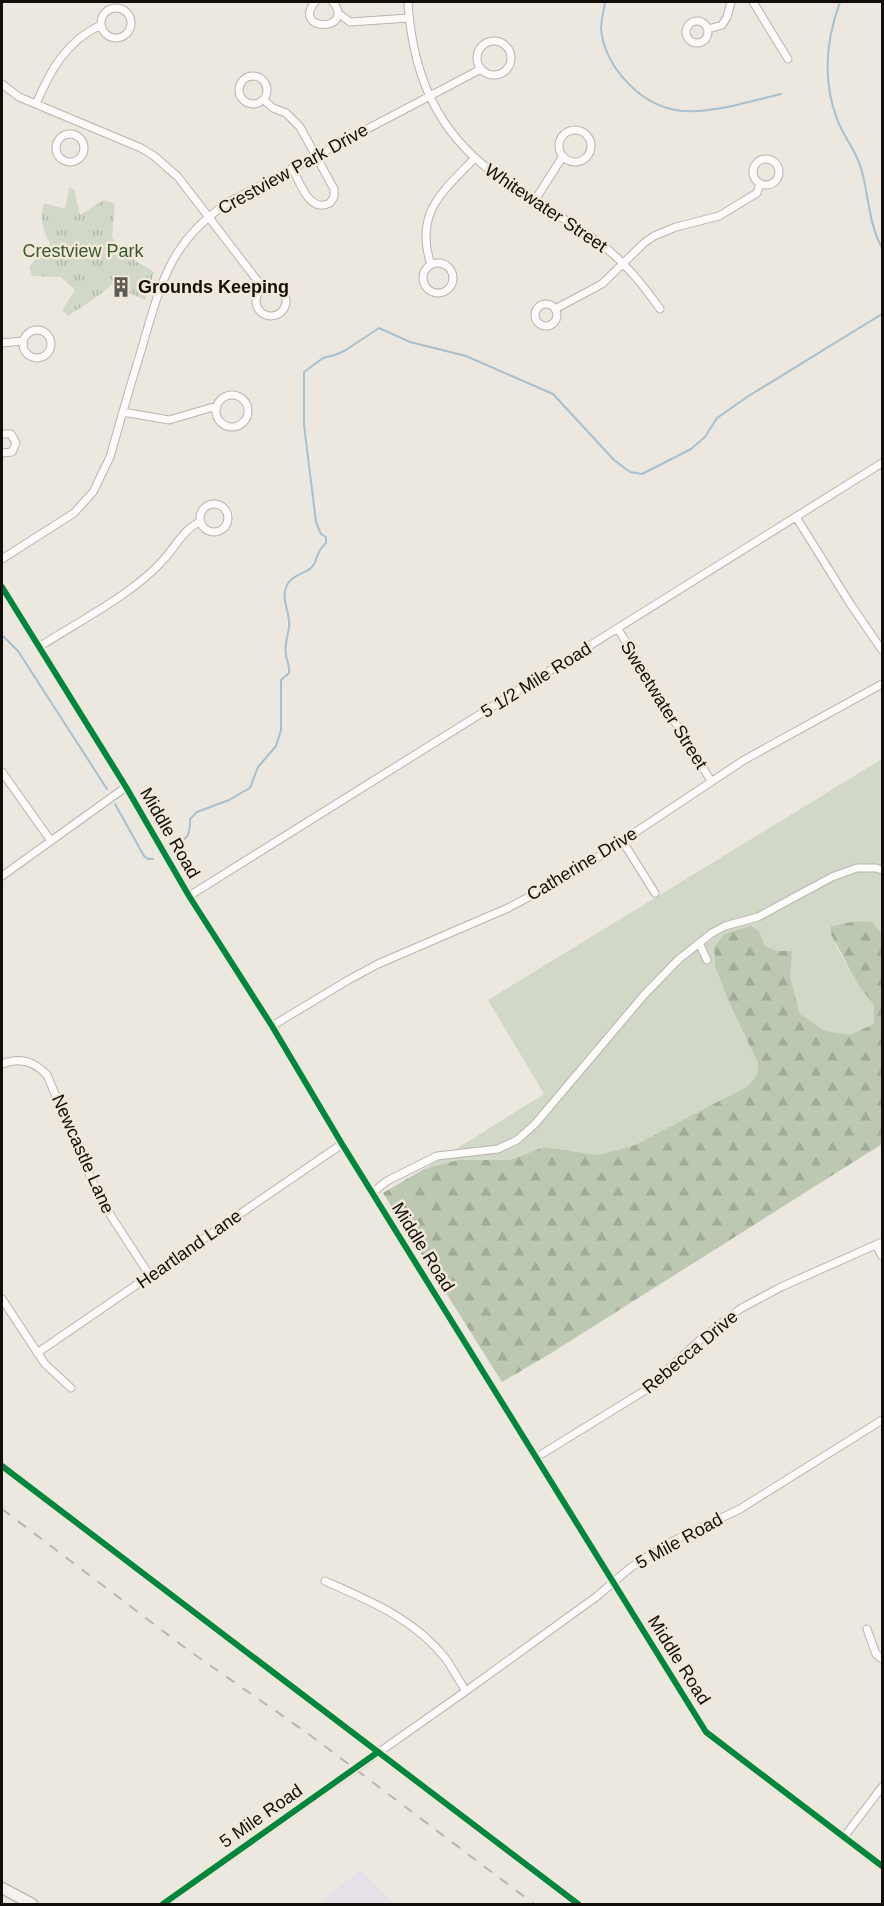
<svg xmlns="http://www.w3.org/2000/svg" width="884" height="1906" font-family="Arial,sans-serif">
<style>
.commercial{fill:#e7e0e8}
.grass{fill:#d1d8c8}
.forest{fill:url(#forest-firs)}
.park{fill:url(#park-tufts)}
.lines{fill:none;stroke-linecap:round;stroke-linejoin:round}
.stream{stroke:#a8c0ce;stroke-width:2}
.minor-casing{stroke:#b8b4af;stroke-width:9}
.primary-casing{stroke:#beb6b1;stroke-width:13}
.minor{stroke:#fcfbfa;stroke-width:7}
.primary{stroke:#f6f2f0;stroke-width:10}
.rail{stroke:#b7b6b4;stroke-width:2;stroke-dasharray:10 10;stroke-linecap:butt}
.cycleway-casing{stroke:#f1e8da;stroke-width:10}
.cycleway{stroke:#00873e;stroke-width:6}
.labels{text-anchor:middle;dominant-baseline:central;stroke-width:5;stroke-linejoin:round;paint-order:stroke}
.street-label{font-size:18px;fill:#120f0b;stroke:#f1e8da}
.park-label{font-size:18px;fill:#385b2d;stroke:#f1e8da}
.poi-label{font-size:18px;font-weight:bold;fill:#120f0b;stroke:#f1e8da;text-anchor:start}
</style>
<defs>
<pattern id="forest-firs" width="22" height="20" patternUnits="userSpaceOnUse" patternTransform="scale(1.5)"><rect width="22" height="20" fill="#bcc8b2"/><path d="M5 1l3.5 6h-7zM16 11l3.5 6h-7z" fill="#a1ab98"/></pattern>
<pattern id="park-tufts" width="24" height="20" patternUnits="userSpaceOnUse" patternTransform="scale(1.5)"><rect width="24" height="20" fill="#d1d8c8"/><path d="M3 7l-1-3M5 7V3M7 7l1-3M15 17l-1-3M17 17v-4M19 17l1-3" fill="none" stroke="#b2b8aa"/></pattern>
</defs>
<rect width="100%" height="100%" fill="#ece7df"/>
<path class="commercial" d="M361,1870L394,1904H317Z"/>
<path class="grass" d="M882,759V933L872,922L857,921L831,926L836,946L858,985L874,1005V1024L849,1035L825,1031L800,1014L790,977L777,951L764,946L758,931L751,927L724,934L714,947L715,966L728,1000L758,1063L757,1075L748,1086L635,1145L598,1155L544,1147L510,1160H458L424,1169L544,1094L488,1000Z"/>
<path class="forest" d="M857,921L872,922L882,933V1144L548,1355L502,1382L383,1193L424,1169L458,1160H510L544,1147L598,1155L635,1145L748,1086L757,1075L758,1063L728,1000L715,966L714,947L724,934L751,926L758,930L765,946L777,951H792L790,977L800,1014L825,1031L849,1035L874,1024V1005L858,985L831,934V926Z"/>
<path class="park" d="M69,188L74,189L80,215L104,200L115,204L112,237L121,252L154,272L145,300L111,285C99,297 82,306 68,316L62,310L75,290L61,277L32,276L29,267L50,244C43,230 39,218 44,203L65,209Z"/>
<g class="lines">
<path class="stream" d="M605,2C604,10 601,21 601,29C605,67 639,103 675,110C705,116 751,101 781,94
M840,2C826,40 822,79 837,119C843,136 856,150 861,168C869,195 868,222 882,248
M2,635L18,651L107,789
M115,804L144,856L148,859H153
M173,846C188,838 190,837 190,819L197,812L229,800L250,788L258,767L276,746L281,730V680L289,673C290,665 287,662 286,655C284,646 288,636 289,627C291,611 278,597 289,582C295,574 305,574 312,567C318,560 316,551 326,543V537L321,534L316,522L304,425V372L323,358L335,355L346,350L379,328L410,342L466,356L553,394L614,460L630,472L642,474L691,449L705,437L717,418L747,397L882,314"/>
<g class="minor-casing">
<path id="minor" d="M315,2C291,32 356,32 333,2
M408,2C412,65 431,121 481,163C519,196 566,216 606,248C627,265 644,286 660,309
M753,2L788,59
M101 23a15 15 0 1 1 30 0a15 15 0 1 1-30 0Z
M338,13L350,22L409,18
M686 32a11 11 0 1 1 22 0a11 11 0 1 1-22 0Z
M708,29L722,25L727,17L731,2
M477 58a17 17 0 1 1 34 0a17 17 0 1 1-34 0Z
M239 90a14 14 0 1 1 28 0a14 14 0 1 1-28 0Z
M2,84L19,97L141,148L154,156L178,177L263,288
M264,100L273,108L286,113L300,127L334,189V197L330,203C309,214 300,182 292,168
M36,104C50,71 66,41 101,25
M559 146a16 16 0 1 1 32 0a16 16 0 1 1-32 0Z
M56 148a14 14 0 1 1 28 0a14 14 0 1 1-28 0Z
M753 172a13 13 0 1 1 26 0a13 13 0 1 1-26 0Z
M535,200L563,156
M423 278a15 15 0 1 1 30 0a15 15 0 1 1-30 0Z
M431,265C414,213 442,192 475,158
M256 301a15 15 0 1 1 30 0a15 15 0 1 1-30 0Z
M535 315a11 11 0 1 1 22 0a11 11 0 1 1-22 0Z
M555,309L602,284L644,243L654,236L676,227L719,216L757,193L760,183
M23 344a14 14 0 1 1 28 0a14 14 0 1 1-28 0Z
M2,343L23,341
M216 411a16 16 0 1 1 32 0a16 16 0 1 1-32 0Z
M123,412L169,420L210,408L217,407
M2,434H11L16,443L12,452L2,453
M200 518a14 14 0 1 1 28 0a14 14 0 1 1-28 0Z
M796,517L851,605L882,650
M2,559L74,513L93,492L110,457C120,422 130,386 141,351C160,286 169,241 229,202L481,69
M2,587L126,787L189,896L272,1026L342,1144L706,1732L882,1866
M618,629L711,781
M39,647C79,621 134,594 165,558C175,547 186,526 201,522
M2,772L51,841
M623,842L655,893
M2,876L126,787
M189,896L882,463
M699,943L707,960
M272,1026L350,979L378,964L508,908L574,873L744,760L882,684
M2,1064C19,1057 34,1061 47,1075L100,1199L150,1276
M372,1193L387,1181L437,1156L498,1149L517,1140L535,1124L644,995L679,959L712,933L725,926L758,917L832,877L857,868H876L882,870
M876,1245L882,1256
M2,1299L45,1364L71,1388
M37,1353L342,1144
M537,1457L644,1391L701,1339L740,1309L781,1287L882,1242
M325,1581C370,1601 415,1619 446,1659C453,1669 459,1681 466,1691
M867,1629L876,1654L882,1659
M844,1837L882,1787
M163,1904L466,1691L596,1597L630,1568L667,1544L740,1509L882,1420"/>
</g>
<g class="primary-casing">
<path id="primary" d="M2,1888L32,1904"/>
</g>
<use href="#minor" class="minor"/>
<use href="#primary" class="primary"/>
<path class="rail" d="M2,1509L188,1650L310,1735L534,1904"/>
<g class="cycleway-casing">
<path id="cycleway" d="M2,587L126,787L189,896L272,1026L342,1144L706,1732L882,1866
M2,1466L578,1904
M163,1904L378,1752"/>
</g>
<use href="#cycleway" class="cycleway"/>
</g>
<defs>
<g id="building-bare" transform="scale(1.62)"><path d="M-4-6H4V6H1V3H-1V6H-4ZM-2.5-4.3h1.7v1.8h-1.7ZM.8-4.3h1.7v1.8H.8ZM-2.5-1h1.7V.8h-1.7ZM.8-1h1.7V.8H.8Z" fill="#5e5b55" stroke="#f1e8da" stroke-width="2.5" paint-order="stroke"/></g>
</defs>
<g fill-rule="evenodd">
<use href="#building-bare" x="121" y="287"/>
</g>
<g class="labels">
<g class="street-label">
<text transform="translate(293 169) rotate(-29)">Crestview Park Drive</text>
<text transform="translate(546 208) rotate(34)">Whitewater Street</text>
<text transform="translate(536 680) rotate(-32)">5 1/2 Mile Road</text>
<text transform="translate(664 705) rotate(58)">Sweetwater Street</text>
<text transform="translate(170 833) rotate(60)">Middle Road</text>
<text transform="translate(582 864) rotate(-31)">Catherine Drive</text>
<text transform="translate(83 1154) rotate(66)">Newcastle Lane</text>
<text transform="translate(423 1247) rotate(58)">Middle Road</text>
<text transform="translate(189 1249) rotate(-35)">Heartland Lane</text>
<text transform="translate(690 1352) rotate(-40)">Rebecca Drive</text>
<text transform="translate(679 1541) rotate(-29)">5 Mile Road</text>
<text transform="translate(679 1660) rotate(58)">Middle Road</text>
<text transform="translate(261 1816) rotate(-35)">5 Mile Road</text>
</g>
<g class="park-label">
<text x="83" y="251">Crestview Park</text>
</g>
<g class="poi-label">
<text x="138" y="287">Grounds Keeping</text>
</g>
</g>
<rect width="884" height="1906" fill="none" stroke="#120f0b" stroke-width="6"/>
</svg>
